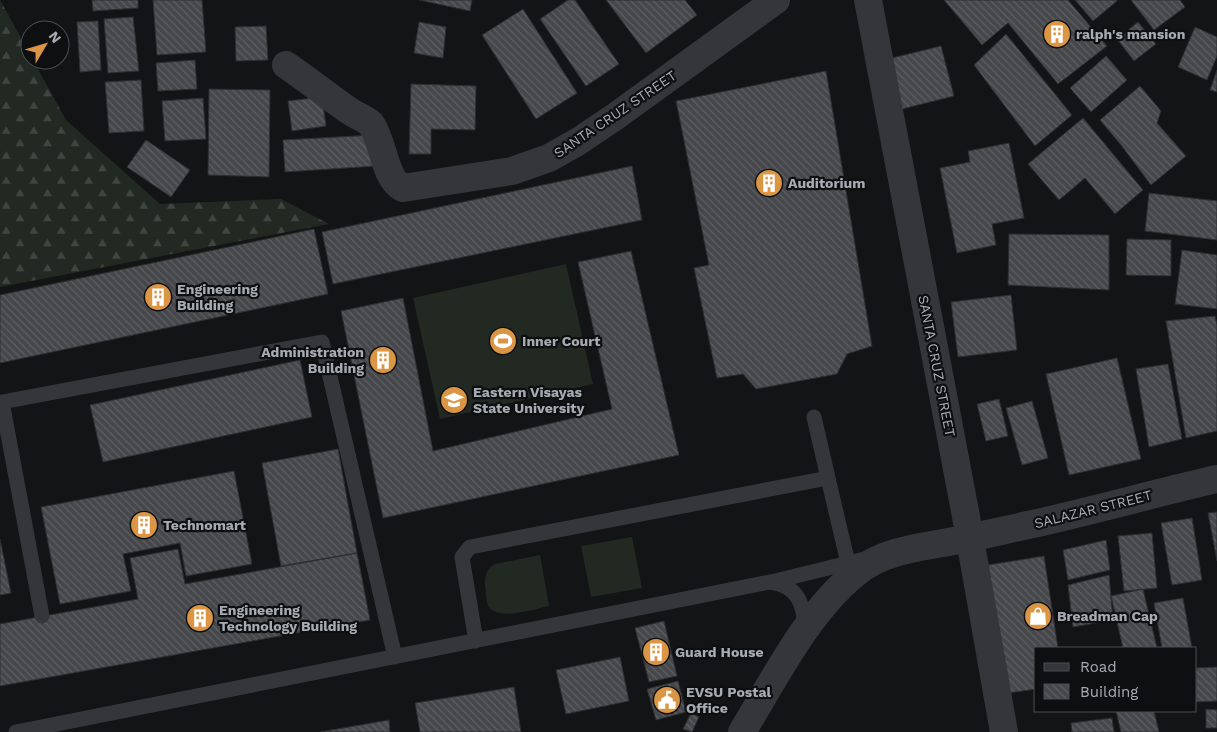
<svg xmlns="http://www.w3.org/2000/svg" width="1217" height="732" font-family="'Work Sans',sans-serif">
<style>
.forest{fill:url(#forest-firs)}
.garden{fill:#222922}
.building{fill:url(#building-back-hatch);stroke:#2e2e30}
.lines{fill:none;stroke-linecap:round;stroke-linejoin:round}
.service{stroke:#353639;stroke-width:15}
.minor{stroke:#353639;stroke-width:28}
.tertiary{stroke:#353639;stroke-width:28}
.labels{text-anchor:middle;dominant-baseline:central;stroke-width:4.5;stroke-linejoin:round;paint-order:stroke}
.poi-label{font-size:14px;font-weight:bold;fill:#a7acb3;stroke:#0e0f10;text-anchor:start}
.street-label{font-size:14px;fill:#a7acb3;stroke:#0e0f10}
</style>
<defs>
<pattern id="forest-firs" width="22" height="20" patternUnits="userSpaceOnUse" patternTransform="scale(1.25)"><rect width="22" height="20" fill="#222922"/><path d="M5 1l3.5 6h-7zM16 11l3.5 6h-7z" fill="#3f4540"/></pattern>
<pattern id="building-back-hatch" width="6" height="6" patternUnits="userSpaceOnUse" patternTransform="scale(1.25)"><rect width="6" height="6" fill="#45474a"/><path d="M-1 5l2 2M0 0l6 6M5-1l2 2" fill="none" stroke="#5d5f62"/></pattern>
</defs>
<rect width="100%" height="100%" fill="#131415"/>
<path class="forest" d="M0,0L30,54V60H33L66,120L160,204L281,199L329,224L0,287Z"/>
<path class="garden" d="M566,264L593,384L440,419L413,298Z
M632,537L642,588L591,597L581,546Z
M540,555L549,606C535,609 498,621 489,607C486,602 486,593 485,587C485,576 485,570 495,564Z"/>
<path class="building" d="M92,0H138V8L93,11Z
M153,0H202L206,52L157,55Z
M419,0H472L470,11Z
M568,0H575L619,64L586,86L540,19Z
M606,0H685L697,15L646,53Z
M944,0H1068L1107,46L1058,84L1008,23L982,45Z
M1075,0H1116L1117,1L1093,21Z
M1131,0H1180L1185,7L1154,30Z
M523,9L577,93L536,119L482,35Z
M133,17L139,71L108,73L104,19Z
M98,21L101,70L80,72L77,22Z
M419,22L446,27L443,58L414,53Z
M1138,22L1156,44L1134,61L1117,39Z
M266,26L268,60L236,61L235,27Z
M1195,27L1217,37V56L1207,80L1178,67Z
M1006,34L1072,115L1035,146L974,65Z
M941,46L954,96L902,109L888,59Z
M1106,56L1127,80L1091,112L1070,88Z
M195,60L197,89L158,91L156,63Z
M1217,70V92L1210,90Z
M826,71L872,346L847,354L837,374L756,389L743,374L717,378L694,268L709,265L676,101Z
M141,80L144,131L109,133L105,82Z
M411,84L476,86L475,130L431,129V154H409Z
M1140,86L1161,111L1157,123L1186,156L1151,185L1121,145L1100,120Z
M209,89L270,90L269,177L208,175Z
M322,97L326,126L292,131L288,101Z
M203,98L206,139L165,141L162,101Z
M1083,118L1143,190L1115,214L1085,178L1059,200L1028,164Z
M374,135L376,166L285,172L283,140Z
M146,140L190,170L171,197L127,167Z
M1009,143L1024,218L992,224L996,245L957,253L940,168L970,162L968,151Z
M632,166L642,220L333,284L322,232Z
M1149,193L1217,201V240L1145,231Z
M314,229L328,294L0,363V295Z
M1009,234L1109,235V290L1008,285Z
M1127,239L1171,240V276L1126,275Z
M1182,250L1217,255V309L1175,304Z
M631,251L679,455L383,518L341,311L403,298L433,451L612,409L578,262Z
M1011,295L1017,350L958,357L951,302Z
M1215,316L1217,325V431L1186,438L1166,321Z
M1117,358L1141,459L1069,475L1046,374Z
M300,360L312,417L103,462L90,405Z
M1168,364L1182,439L1149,447L1136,369Z
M999,399L1008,436L986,441L977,404Z
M1032,401L1048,458L1022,465L1006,408Z
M338,449L357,553L281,566L262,463Z
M234,471L252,564L186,576L180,543L123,554L131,591L60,604L41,507Z
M1217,512V561L1208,513Z
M1192,518L1202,580L1172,585L1161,523Z
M1152,533L1157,588L1124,591L1118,536Z
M0,539L11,593L0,595Z
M1106,540L1110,570L1068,580L1063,550Z
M178,549L185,584L357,553L370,620L0,686V624L138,599L130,558Z
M1044,556L1058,648H1036V689L1008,693L988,565Z
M1109,575L1113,620L1073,627L1068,585Z
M1143,589L1157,648H1123L1111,596Z
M1183,598L1192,648H1162L1154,603Z
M664,621L677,676L649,682L635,628Z
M620,657L629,701L566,714L556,670Z
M1217,667V701L1196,702V668Z
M678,681L686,712L656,720L647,689Z
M514,687L521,732H420L415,703Z
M1206,709L1217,710V728H1206Z
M1116,711H1154L1159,732H1121Z
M691,713L699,717L692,732L683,729Z
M1112,718L1114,732H1072L1071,723Z
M389,720L390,732H320Z"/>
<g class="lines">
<path class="service" d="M828,478L848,563
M771,582L865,559
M42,616L2,402L322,342L395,657
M476,641L462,557L470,547L828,478L814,417
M16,732L770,582C799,586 803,604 806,630"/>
<path class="minor" d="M868,0L965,511L1004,732
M286,65C308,80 329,97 351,112C357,116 366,119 371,124C384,142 384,179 403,188L512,171L549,158L579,141L616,116L776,0"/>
<path class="tertiary" d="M742,732C774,680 808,611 856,573C885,549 924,547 959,540C984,535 1009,529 1033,524C1095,510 1156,493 1217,479"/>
</g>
<defs>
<g id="building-disc" transform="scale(1.4375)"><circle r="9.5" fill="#db9645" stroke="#0e0f10"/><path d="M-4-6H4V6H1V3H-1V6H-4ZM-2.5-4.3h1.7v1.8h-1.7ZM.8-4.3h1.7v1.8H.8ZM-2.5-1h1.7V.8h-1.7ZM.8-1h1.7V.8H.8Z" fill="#fff"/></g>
<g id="stadium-disc" transform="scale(1.4375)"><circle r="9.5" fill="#db9645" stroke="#0e0f10"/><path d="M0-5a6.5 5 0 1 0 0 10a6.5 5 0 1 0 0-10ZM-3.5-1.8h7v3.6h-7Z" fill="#fff"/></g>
<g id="university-disc" transform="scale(1.4375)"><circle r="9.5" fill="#db9645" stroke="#0e0f10"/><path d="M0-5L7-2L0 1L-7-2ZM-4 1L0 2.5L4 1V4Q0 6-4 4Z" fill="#fff"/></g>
<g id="shop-disc" transform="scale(1.4375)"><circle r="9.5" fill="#db9645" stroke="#0e0f10"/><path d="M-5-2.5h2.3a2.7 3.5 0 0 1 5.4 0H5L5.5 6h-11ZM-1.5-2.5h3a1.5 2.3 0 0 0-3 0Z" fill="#fff"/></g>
<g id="civic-disc" transform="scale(1.4375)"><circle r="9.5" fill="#db9645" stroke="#0e0f10"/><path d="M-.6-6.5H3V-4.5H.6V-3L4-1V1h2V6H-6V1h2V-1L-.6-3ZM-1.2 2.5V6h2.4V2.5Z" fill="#fff"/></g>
</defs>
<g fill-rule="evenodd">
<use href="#building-disc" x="1057" y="34"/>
<use href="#building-disc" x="769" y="183"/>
<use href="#building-disc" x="158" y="297"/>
<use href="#stadium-disc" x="503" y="341"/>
<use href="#building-disc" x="383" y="360"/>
<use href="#university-disc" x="454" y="400"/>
<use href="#building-disc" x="144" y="525"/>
<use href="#shop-disc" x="1038" y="616"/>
<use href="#building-disc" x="200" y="618"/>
<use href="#building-disc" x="656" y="652"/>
<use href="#civic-disc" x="667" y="700"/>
</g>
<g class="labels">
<g class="poi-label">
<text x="1076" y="34">ralph's mansion</text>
<text x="788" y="183">Auditorium</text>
<text x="177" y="289">Engineering<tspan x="177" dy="16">Building</tspan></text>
<text x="522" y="341">Inner Court</text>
<text x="364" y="352" text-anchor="end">Administration<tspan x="364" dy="16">Building</tspan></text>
<text x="473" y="392">Eastern Visayas<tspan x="473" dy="16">State University</tspan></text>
<text x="163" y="525">Technomart</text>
<text x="219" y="610">Engineering<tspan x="219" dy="16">Technology Building</tspan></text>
<text x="1057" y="616">Breadman Cap</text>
<text x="675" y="652">Guard House</text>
<text x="686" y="692">EVSU Postal<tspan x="686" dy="16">Office</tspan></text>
</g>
<g class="street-label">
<text transform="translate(615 114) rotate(-34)">SANTA CRUZ STREET</text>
<text transform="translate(937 366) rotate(79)">SANTA CRUZ STREET</text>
<text transform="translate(1093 509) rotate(-14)">SALAZAR STREET</text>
</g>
</g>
<rect x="1034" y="647" width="162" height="65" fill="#0e0f10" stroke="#4b4e51"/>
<rect x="1044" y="663" width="25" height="8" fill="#353639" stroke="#4b4e51"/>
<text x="1080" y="672" font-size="15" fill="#a7acb3">Road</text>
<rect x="1044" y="684" width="25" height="15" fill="url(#building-back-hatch)" stroke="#4b4e51"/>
<text x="1080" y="697" font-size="15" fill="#a7acb3">Building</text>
<g transform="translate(45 45) rotate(52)"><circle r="24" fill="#0e0f10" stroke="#4b4e51"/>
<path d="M0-4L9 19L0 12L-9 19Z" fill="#db9645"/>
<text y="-8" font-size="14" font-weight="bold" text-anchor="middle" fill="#a7acb3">N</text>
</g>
</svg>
